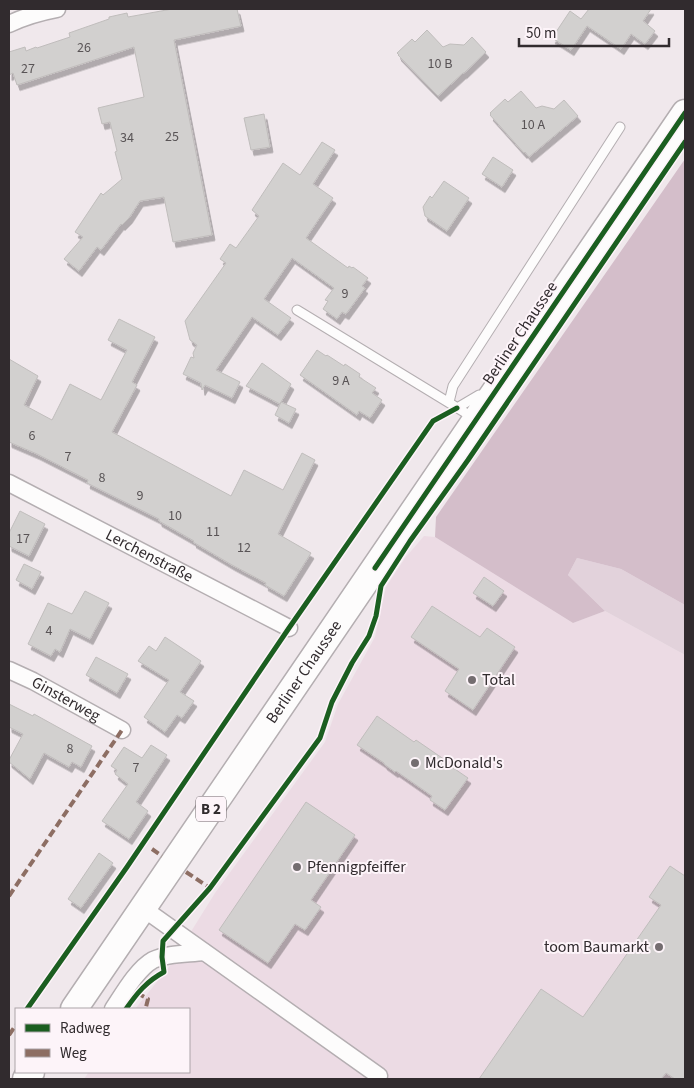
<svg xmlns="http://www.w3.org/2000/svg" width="694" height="1088" font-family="'Source Sans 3',sans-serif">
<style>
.built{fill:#ecdbe4}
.green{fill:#e2d2db}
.forest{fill:#d4beca}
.building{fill:#d2d0cf;stroke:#c0bdbc;filter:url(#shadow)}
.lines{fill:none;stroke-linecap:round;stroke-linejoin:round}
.service-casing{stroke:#b4aeb1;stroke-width:11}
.minor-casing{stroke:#b4aeb1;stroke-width:19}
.primary-casing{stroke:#b4aeb1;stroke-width:29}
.service{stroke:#fdfcfc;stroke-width:9}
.minor{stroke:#fdfcfc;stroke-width:16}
.primary{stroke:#fdfcfc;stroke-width:26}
.quiet{stroke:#8d6e63;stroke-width:4;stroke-dasharray:8 4;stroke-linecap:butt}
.cycleway-casing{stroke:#fdf4f9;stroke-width:8}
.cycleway{stroke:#1b5e20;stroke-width:5}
.poi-dot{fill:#746d70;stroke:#fdf4f9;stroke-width:2}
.labels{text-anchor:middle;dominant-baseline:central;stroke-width:4;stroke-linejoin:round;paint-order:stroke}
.number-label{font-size:14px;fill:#595456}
.shield{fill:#fdf4f9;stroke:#6e676b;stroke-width:1}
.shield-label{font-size:15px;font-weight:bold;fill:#312b2e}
.street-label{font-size:16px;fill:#312b2e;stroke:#fdf4f9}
.poi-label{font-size:16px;fill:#312b2e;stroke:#fdf4f9;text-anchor:start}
</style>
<defs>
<filter id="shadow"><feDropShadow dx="3" dy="5.5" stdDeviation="0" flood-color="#0004"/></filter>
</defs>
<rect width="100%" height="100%" fill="#f0e8ec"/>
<path class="built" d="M424,536L435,537L573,623L605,611L685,655V1079H84L89,1072H189V1009H135L169,967L215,893L325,742L338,704L375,637L386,587L405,558Z"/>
<path class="green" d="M577,558L621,569L685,605V655L605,611L568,575Z"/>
<path class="forest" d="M685,159V605L621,569L577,558L568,575L605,611L573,623L435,537L436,517Z"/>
<path class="building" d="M172,9H237L241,26L174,40L212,235L173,242L164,197L140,201L129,218L122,225L121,224L101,250L97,247L79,271L64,259L83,237L75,232L101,193L103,195L122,179L115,152L117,151L110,122L102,124L98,108L144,97L134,47L17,85L13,73L9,75V52L25,47L26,51L36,47L37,48L70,37L69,33L109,19V17L127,13L128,17Z
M589,9H651L643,21L655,31L645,44L631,34L621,49L587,26L571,50L552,38L570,11L581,19Z
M427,30L443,47L450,44L464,45L472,37L486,52L464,73H463L438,96L432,90L398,55H399L397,53L412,39L415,42Z
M521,91L536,108L542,106L554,109L564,100L578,116L529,157L525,152L524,153L490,115L491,114L490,113L505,99L508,102Z
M264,114L270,147L251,150L244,118Z
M322,142L335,150L313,184L333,198L306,238L348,268L349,266L352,268L353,267L368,278L362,286L365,288L346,314L342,312L337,319L323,309L328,301L325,300L334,288L292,258L264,299L291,318L278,335L252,317L216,370L240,382L232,398L205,385L202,390L201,383L183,374L191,357L194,358L193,353L197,345L190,340L185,321L226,263L220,259L230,244L236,248L259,216L252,210L283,163L300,175Z
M493,157L513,170L502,187L482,174Z
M444,181L469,198L447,231L425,216L423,207L430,196L432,198Z
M119,319L155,337L132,382L137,385L112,432L231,496L244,470L283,490L302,453L315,460L278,534L311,553L284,596L265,585L266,583L232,565L193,542L194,541L159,521V519L87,483L88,480L37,454L9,442V359L38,376L24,405L52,420L70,384L101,400L127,350L108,340Z
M317,350L326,356L327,355L344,366L345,364L360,374L359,377L376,388L372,393L382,400L370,418L359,411L357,415L300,375Z
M262,363L291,384L280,404L246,386Z
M281,402L296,409L289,423L275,415Z
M20,511L45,524L29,556L9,546V533Z
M24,564L41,572L32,589L16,580Z
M484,577L504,591L493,606L473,593Z
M85,591L109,603L90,639L70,629L60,652L55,649L51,656L28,644L48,603L72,614Z
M432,606L480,637L487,628L515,647L473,710L445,691L459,669L411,637Z
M165,637L201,661L180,692L194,701L182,718L177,715L165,732L144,717L169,680L138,661L149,646L156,651Z
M96,657L128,674L117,693L86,675Z
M9,704L33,716L34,714L92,746L81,767L72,762L69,767L44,753L30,779L9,762V760L23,734L9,727Z
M377,716L414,742L416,740L448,762L446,763L468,778L445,810L430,800L432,796L396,771L395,772L384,764V763L357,745Z
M151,745L167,755L136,802L148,811L129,839L102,821L128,784L115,774L117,770L111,766L124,747L142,758Z
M306,802L355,835L311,900L321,907L305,930L295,924L268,963L219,930Z
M99,853L113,863L81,908L68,899Z
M670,866L685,876V1079H675L666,1073L661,1079H479L541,989L583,1017L661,905L649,897Z"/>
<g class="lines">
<g class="service-casing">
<path id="service" d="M297,310L474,418
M449,402L453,386L620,127
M457,408L479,395L485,399"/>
</g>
<g class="minor-casing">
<g id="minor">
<path d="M9,24C24,17 41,12 57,9"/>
<path id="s1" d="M9,483L289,628"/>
<path id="s2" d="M9,670L33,681L122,730"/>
<path d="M144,909L379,1076"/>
<path d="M113,1009C123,994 137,969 153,960C168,953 188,954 204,952"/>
</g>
</g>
<g class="primary-casing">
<g id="primary">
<path id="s3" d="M74,1009L685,113"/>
<path d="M26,1079L31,1072"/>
</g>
</g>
<use href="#service" class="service"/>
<use href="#minor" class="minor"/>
<use href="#primary" class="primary"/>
<path class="quiet" d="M152,849L162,856
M186,872L210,888
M9,896L122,730
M137,993L148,999L146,1007
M9,1035L16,1025"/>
<g class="cycleway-casing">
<path id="cycleway" d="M375,568L685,113
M27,1009L127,867L289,628L433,421L457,408
M126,1009C137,993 147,981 164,972L162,957L163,941L210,888L320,738L332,702L352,663L369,636L376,616L381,586L410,541L468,460L685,142"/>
</g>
<use href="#cycleway" class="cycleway"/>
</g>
<g class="poi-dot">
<circle cx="472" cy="680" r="5"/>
<circle cx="415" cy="763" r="5"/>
<circle cx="297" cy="867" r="5"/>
<circle cx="659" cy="947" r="5"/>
</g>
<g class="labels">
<g class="number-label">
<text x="84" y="48">26</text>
<text x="440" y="64">10 B</text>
<text x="28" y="69">27</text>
<text x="533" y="125">10 A</text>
<text x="172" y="137">25</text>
<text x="127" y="138">34</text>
<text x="345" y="294">9</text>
<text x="341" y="381">9 A</text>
<text x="32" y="436">6</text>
<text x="68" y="457">7</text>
<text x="102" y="478">8</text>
<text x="140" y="496">9</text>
<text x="175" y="516">10</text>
<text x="213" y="532">11</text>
<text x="23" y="539">17</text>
<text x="244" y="548">12</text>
<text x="49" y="631">4</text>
<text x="70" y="749">8</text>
<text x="136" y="768">7</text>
</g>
<rect class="shield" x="196" y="796.5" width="30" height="25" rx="4"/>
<g class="shield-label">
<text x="211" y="809">B 2</text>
</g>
<g class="street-label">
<text transform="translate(520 333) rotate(-56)">Berliner Chaussee</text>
<text stroke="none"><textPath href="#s1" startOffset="158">Lerchenstraße</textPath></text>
<text stroke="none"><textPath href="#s3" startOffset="408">Berliner Chaussee</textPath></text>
<text stroke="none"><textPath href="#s2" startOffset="64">Ginsterweg</textPath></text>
</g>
<g class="poi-label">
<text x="482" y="680">Total</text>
<text x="425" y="763">McDonald's</text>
<text x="307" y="867">Pfennigpfeiffer</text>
<text x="649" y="947" text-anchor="end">toom Baumarkt</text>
</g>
</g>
<rect width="694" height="1088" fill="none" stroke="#312b2e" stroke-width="20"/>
<rect x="15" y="1008" width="175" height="65" fill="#fdf4f9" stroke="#aba4a8"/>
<rect x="25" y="1024" width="25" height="8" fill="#1b5e20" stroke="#aba4a8"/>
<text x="60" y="1033" font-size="15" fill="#312b2e">Radweg</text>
<rect x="25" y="1049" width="25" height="8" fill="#8d6e63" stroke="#aba4a8"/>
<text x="60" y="1058" font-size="15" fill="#312b2e">Weg</text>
<path d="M519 38v8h150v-8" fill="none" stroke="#312b2e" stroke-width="2.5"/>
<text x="526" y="38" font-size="15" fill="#312b2e" stroke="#fdf4f9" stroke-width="4" paint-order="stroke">50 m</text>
</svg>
